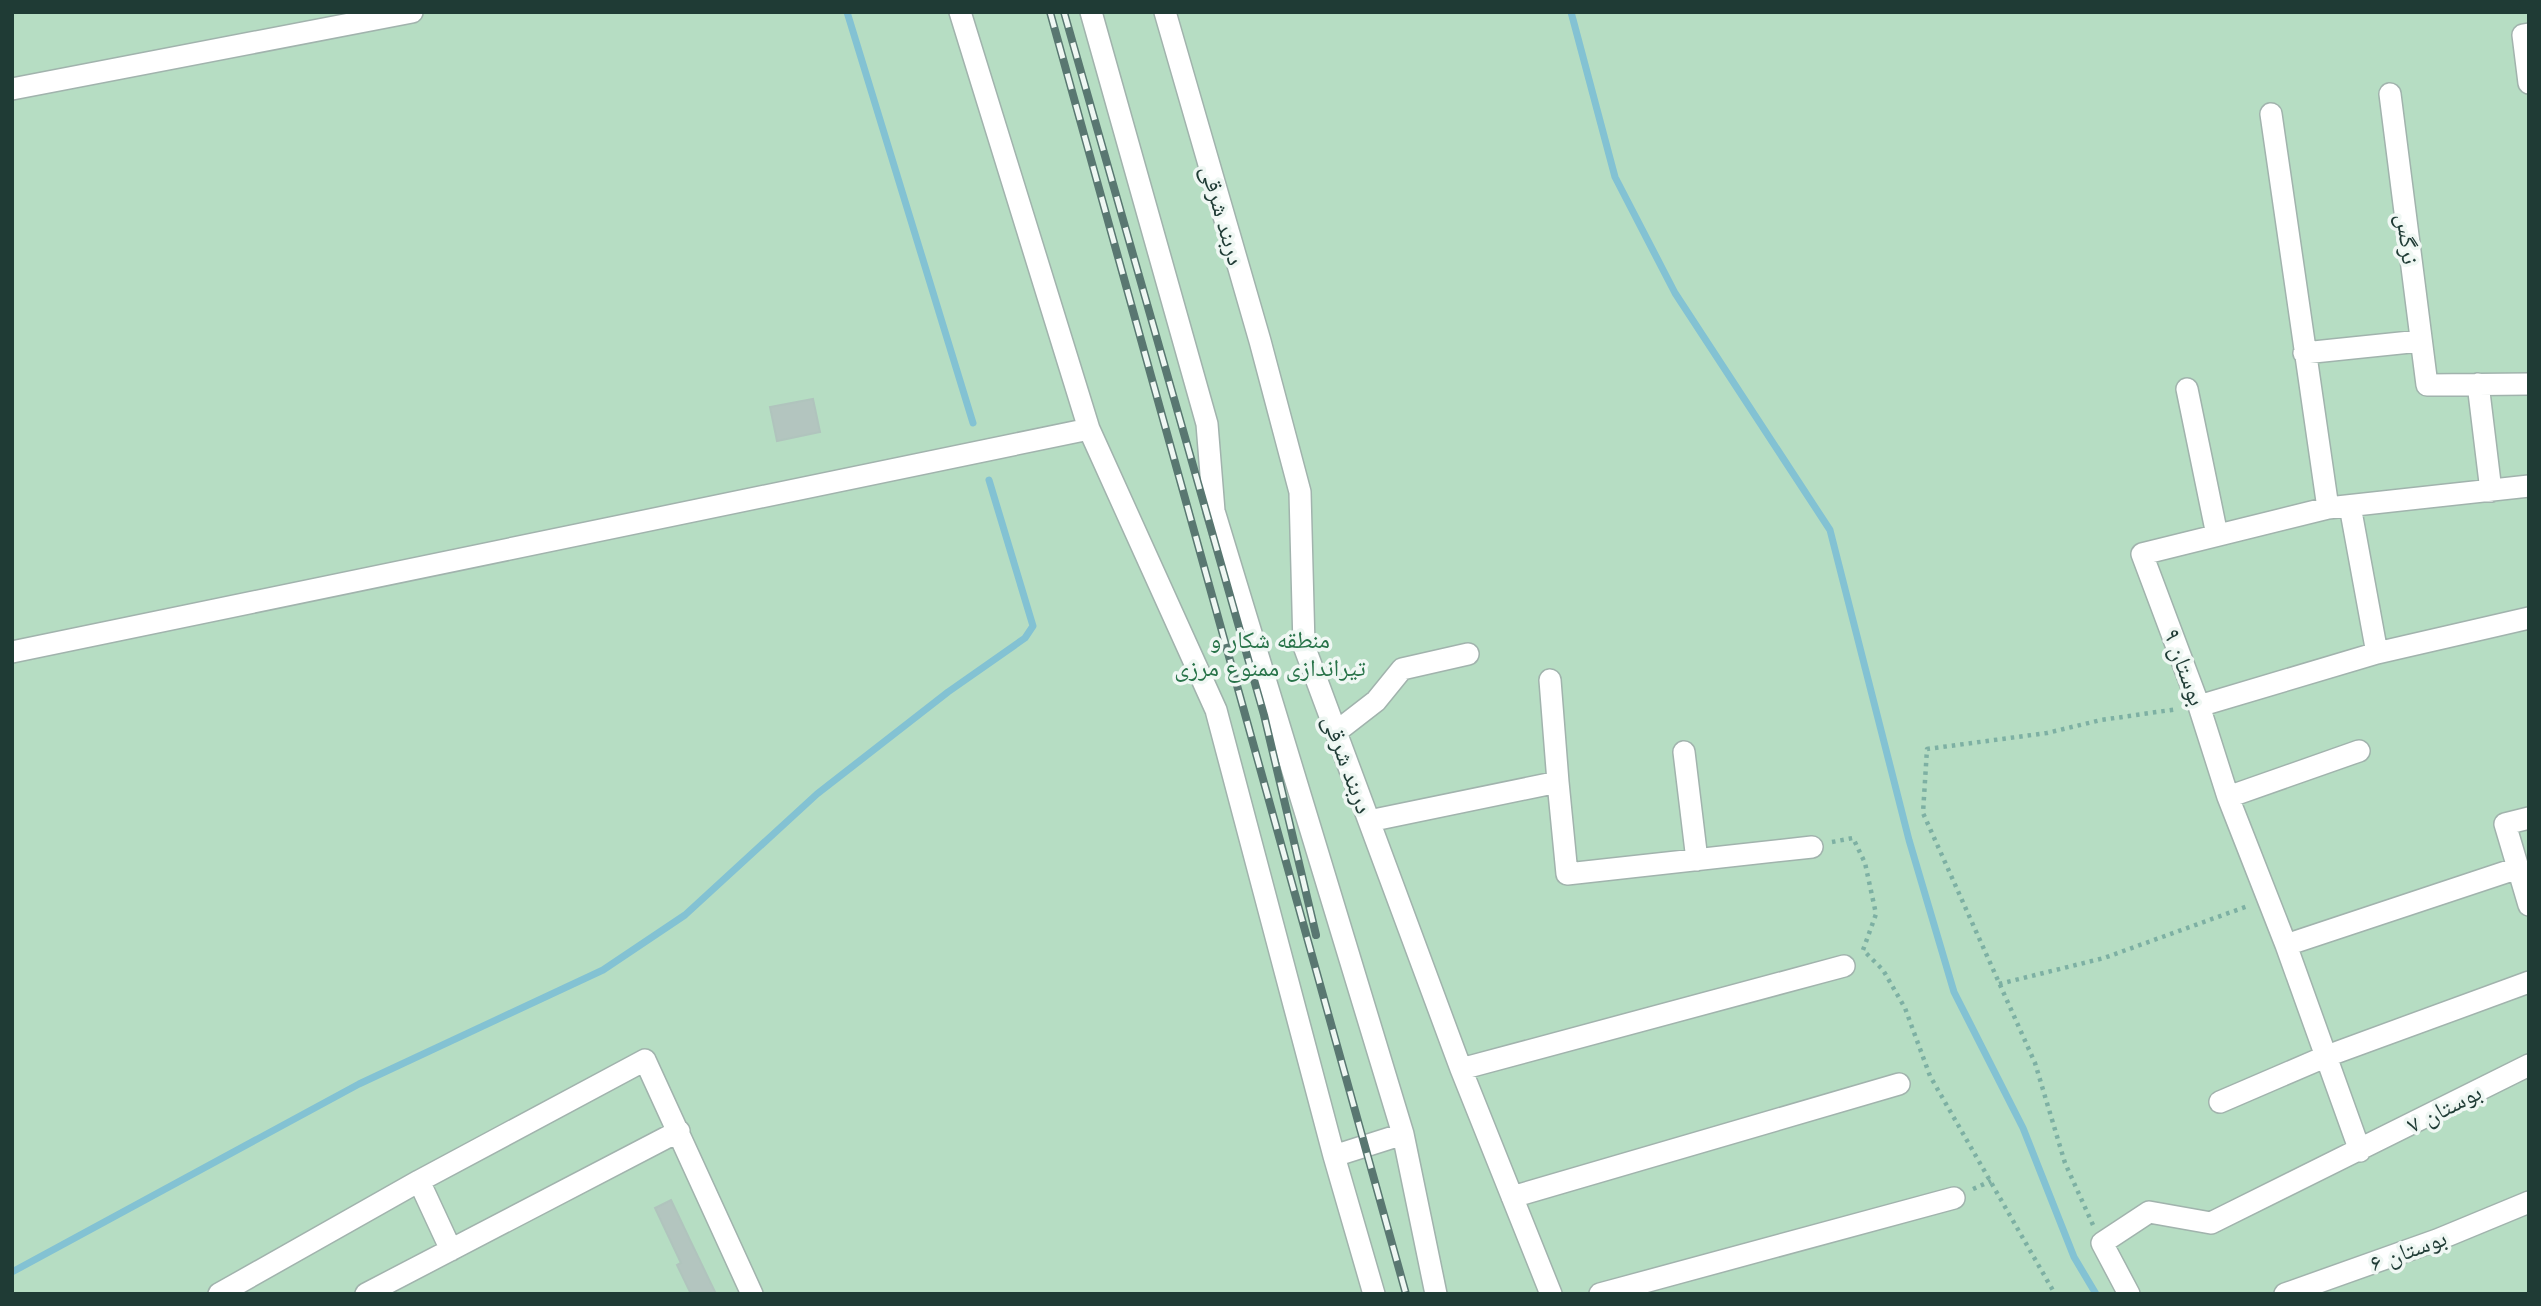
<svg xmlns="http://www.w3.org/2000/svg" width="2541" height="1306" font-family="Helvetica,'Noto Naskh Arabic',sans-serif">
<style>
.green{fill:#b6ddc3}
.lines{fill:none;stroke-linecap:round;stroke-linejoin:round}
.stream{stroke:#83c2d3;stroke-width:7}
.building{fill:#b3c5bf;stroke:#b0c4bd;stroke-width:2}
.minor-casing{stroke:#a1b3ad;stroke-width:24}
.path{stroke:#7db0a3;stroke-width:4.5;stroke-dasharray:3.5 5;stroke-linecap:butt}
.minor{stroke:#fff;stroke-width:21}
.rail-casing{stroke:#597771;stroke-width:8}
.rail{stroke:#eff7f3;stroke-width:5;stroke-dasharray:16;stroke-linecap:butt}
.labels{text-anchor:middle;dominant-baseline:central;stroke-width:7;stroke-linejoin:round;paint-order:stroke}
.street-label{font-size:24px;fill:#1f3b35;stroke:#eff7f3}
.park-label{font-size:24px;fill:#287349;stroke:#eff7f3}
</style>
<rect width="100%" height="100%" fill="#deebe6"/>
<path class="green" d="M12,12H2529V1294H12Z"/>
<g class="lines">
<path class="stream" d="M847,12L973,423
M1571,12L1615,177L1675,293L1830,530L1909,840L1954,992L2023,1128L2074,1257L2096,1294
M12,1272L359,1084L603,970L685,915L817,794L948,692L1025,638L1033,626L989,480"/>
</g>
<path class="building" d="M813,399L820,432L777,441L770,407Z
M671,1200L689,1238L716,1294H691L677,1265L681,1263L655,1208Z"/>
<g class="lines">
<g class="minor-casing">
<path id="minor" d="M1091,12L1207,424L1214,511L1403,1134L1436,1294
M1165,12L1260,341L1300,492L1304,646L1461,1069L1551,1294
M2529,34L2523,35L2529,83
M12,89L412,12
M2390,94L2427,385L2529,384
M2271,114L2328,508
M2304,353L2420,341
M2478,384L2491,491
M2187,389L2217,535
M1089,429L1216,710L1334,1156L1374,1294
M2350,506L2377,653
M12,652L1089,429L960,12
M1550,680L1558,782
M2199,706L2377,653L2529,618
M1336,732L1376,701L1402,669L1468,654
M1684,752L1697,860
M2228,797L2359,751
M2529,818L2505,824L2529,905
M1369,821L1558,782L1567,874L1812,847
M2286,945L2518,868
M1461,1069L1844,966
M2220,1102L2327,1056L2529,982
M2360,1151L2286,945L2228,797L2199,706L2142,554L2328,508L2529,486
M1334,1156L1403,1134
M419,1181L451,1250
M1512,1197L1899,1084
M219,1294L419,1181L645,1060L752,1294
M366,1294L679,1131
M1600,1294L1954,1198
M2129,1294L2102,1243L2149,1212L2211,1223L2529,1065
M2285,1294L2437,1240L2529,1202"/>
</g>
<path class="path" d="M1832,842L1853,838L1865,863L1876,914L1863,950L1883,970L1905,1008L1930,1076L2055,1294
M1999,984L2104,958L2248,906
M1973,1189L1991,1181
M2093,1225L2065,1163L2035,1063L1923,813L1927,749L2047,733L2101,720L2178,709"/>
<use href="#minor" class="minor"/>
<g class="rail-casing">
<path id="rail" d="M1050,12L1406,1294
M1064,12L1264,715L1316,935"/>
</g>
<use href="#rail" class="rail"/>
</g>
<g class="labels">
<g class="street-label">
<text transform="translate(1223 215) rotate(74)">دربند شرقی</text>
<text transform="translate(2408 239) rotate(83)">نرگس</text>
<text transform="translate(2185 667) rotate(70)">بوستان ۹</text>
<text transform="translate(1348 764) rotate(70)">دربند شرقی</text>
<text transform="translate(2444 1108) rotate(-27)">بوستان ۷</text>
<text transform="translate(2408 1250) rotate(-20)">بوستان ۶</text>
</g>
<g class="park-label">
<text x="1270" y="639">منطقه شکار و<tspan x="1270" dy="28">تیراندازی ممنوع مرزی</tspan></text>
</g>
</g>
<rect width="2541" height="1306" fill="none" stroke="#1f3b35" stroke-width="28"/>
</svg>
